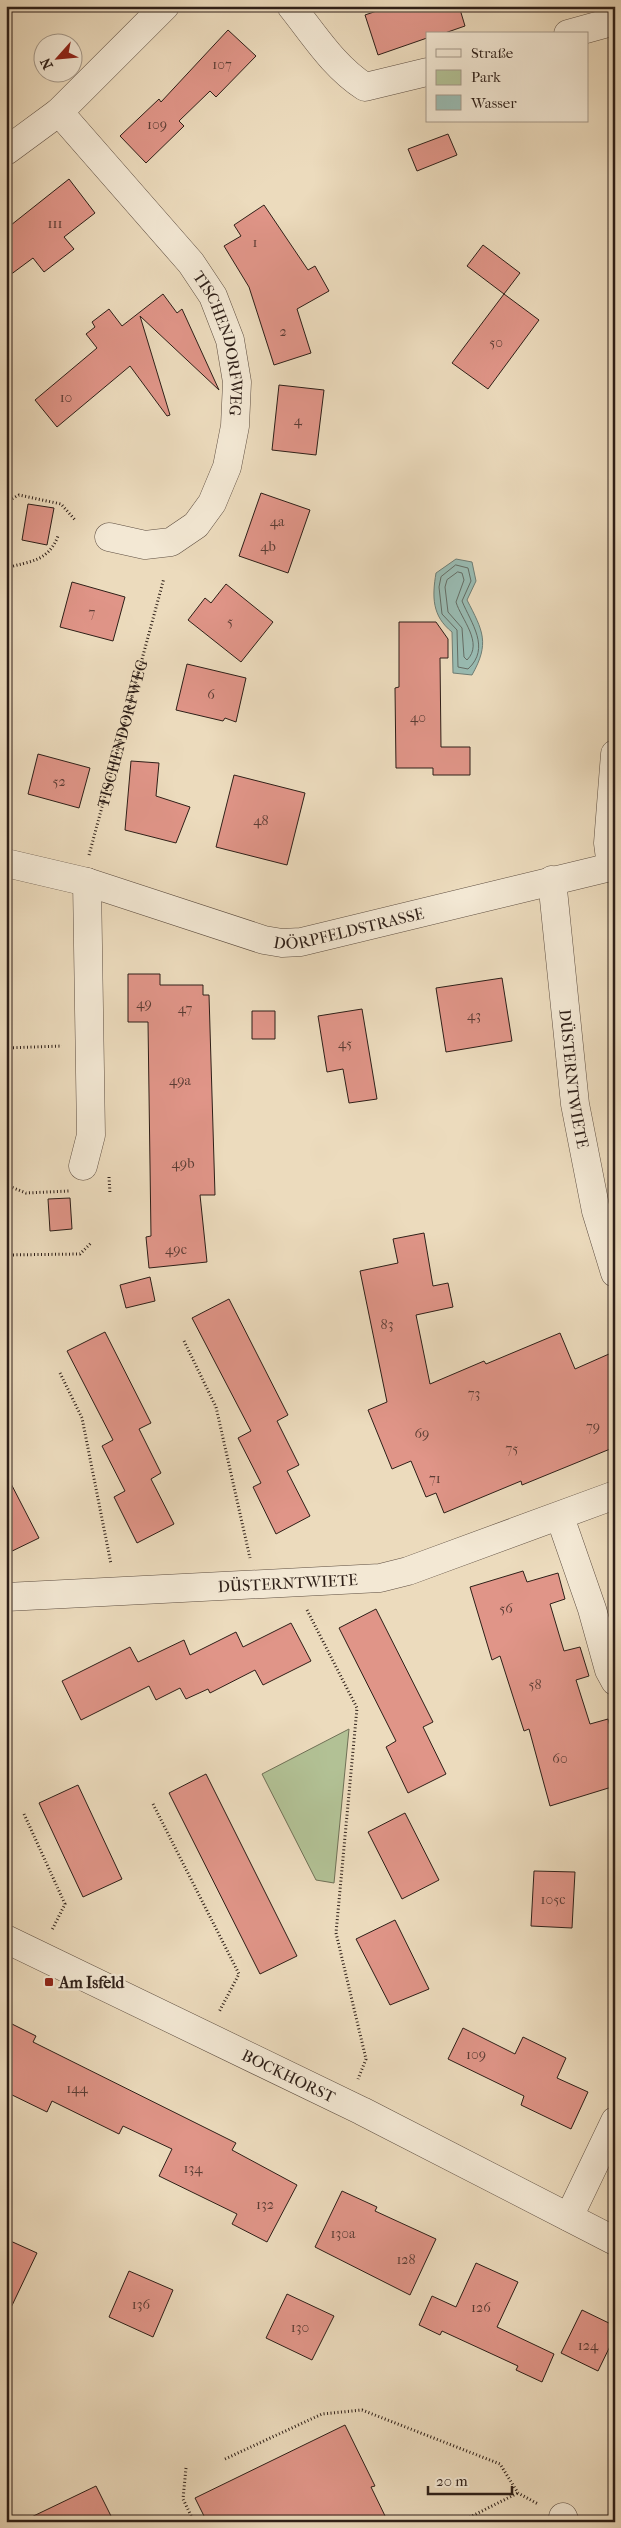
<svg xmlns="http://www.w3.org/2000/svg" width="621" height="2528" font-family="'IM FELL French Canon',serif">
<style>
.green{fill:#b2c195;stroke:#707056}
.water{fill:#99bbb2;stroke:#6e7d74}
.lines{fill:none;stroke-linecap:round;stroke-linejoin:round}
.shore{stroke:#646d65;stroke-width:1}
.building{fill:#e09588;stroke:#2e1f18}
.minor-casing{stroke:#5e4e41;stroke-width:29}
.path{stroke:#2e1f18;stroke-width:3;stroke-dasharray:1 2.5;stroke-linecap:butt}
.minor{stroke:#f3e8d4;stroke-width:28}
.poi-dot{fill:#8f2418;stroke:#f3e8d4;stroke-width:2}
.labels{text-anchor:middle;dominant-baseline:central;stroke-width:4.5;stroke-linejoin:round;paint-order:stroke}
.number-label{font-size:14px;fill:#5a3c34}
.street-label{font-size:16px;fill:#2e1f18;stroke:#f3e8d4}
.poi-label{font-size:16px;font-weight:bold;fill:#2e1f18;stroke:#f3e8d4;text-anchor:start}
</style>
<rect width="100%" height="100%" fill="#ecdbbd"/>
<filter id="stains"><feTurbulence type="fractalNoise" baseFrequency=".004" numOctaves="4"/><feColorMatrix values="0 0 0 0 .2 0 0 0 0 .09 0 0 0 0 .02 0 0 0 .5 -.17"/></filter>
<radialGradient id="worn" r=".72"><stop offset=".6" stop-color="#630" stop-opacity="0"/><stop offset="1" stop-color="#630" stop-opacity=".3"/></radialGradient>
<path class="green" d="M349,1729L334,1883L316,1880L262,1774Z"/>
<path class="water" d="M456,559L472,562L476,581L467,600C483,631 490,643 472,675L453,673L452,632C432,616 432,597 436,573Z"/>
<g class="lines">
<path class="shore" d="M456,565L468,568L471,581L462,601C471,623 491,648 468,669L458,667L457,630L442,614L439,587L441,577Z
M458,572L462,573L464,580L456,602C461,619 484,643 467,660L464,657L462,628L448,612L445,587L447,580Z"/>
</g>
<path class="building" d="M391,6H459L465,26L442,34H427V38L378,55L365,15Z
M228,30L256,56L216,97L210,91L179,121L184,126L146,163L120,136L159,99L161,102Z
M448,134L457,155L417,171L408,149Z
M69,179L95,213L64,237L74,249L44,272L33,258L6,278V229Z
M264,205L308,270L315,266L329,291L297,309L311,353L274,365L249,287L224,246L241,236L234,225Z
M483,245L520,273L504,294L467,266Z
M163,294L177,313L182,309L219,390L140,316L170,415L167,416L130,366L57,427L35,400L97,348L86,334L95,327L92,322L109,309L122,326Z
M504,294L539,320L488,389L452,363Z
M279,385L324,390L316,455L272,450Z
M261,493L310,510L288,573L239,556Z
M28,504L54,508L47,545L22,540Z
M72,582L125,597L113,641L60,627Z
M226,584L273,622L241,662L188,620L205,598L211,603Z
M399,622H436L448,639V658H440L441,747H470V775H433V768H396L395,688L399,687Z
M187,664L246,678L236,722L225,718L223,721L176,710Z
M38,754L90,768L79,808L28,794Z
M131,761L159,763L156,796L190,807L176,843L125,830Z
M234,775L305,793L287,865L216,847Z
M128,974H160V985H203V995H209L215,1195H200L207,1262L149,1268L146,1237L151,1236L148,1022H128Z
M502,978L512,1041L446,1052L436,988Z
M362,1009L377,1099L349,1103L343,1069L327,1072L318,1016Z
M252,1011H275V1039H252Z
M70,1198L72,1229L50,1231L48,1199Z
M424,1233L433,1286L448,1283L453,1307L416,1315L430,1384L484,1361L486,1364L560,1333L575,1369L609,1354L615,1368V1447L522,1485L521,1481L444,1513L436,1493L426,1497L411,1461L392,1469L368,1410L387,1402L360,1271L398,1263L393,1239Z
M150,1277L155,1301L126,1308L120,1285Z
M229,1299L288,1415L277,1421L299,1465L287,1471L310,1516L276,1534L253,1487L261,1483L238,1438L251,1431L192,1318Z
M105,1332L151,1423L139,1429L161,1473L151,1479L174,1524L137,1543L114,1497L125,1491L102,1446L113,1440L67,1351Z
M6,1474L39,1538L6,1554Z
M523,1571L527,1582L558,1573L565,1599L550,1604L564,1651L580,1647L589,1676L576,1680L590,1724L608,1719L615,1744V1786L550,1806L529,1729L524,1731L500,1656L492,1660L470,1587Z
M376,1609L433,1722L423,1727L446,1774L408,1793L386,1747L396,1741L339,1628Z
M291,1623L311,1661L263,1685L255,1670L210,1693L208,1689L186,1699L180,1688L156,1700L149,1686L81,1720L62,1681L130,1647L138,1662L184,1640L190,1655L236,1632L243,1647Z
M206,1774L297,1956L260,1974L169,1793Z
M78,1785L122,1879L83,1897L39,1803Z
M405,1813L439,1880L402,1899L368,1832Z
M534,1871L575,1872L572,1928L531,1926Z
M395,1920L429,1989L390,2005L356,1939Z
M6,2021L36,2036L33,2042L236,2143L232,2150L297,2185L267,2242L232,2224L237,2214L159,2176L172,2149L123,2126L119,2134L52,2101L47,2112L6,2092Z
M463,2028L515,2054L523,2037L566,2058L557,2078L588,2092L571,2129L521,2105L524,2096L448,2059Z
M342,2191L377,2207L375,2211L436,2239L410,2295L315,2247Z
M6,2239L37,2253L6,2318Z
M476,2263L518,2282L497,2327L554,2354L542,2382L516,2370L518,2366L442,2331L440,2335L419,2325L432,2296L456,2307Z
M129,2271L173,2290L153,2337L109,2317Z
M287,2294L334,2316L312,2360L266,2338Z
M582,2310L615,2326V2336L598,2371L561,2353Z
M345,2425L375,2486L371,2487L388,2522H207L195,2498Z
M96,2486L114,2522H21Z"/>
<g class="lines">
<g class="minor-casing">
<g id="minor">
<path d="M291,6C315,36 333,66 365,87L427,72"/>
<path d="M568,34L615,21"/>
<path id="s2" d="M59,112L191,263L213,296L230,340L237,382L235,426L227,467L212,503L196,525L171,542L145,545L109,537"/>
<path d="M6,151L59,112L165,6"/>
<path id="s3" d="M6,863L87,882L264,940L282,943L301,942L615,866"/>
<path d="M611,866L608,843L615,754"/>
<path id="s4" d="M552,880L575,1104L596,1211L615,1273"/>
<path d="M83,1166L91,1135L87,882"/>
<path d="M560,1517L592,1609L609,1670L615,1681"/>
<path id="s5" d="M6,1597L380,1578L408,1571L615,1495"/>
<path id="s6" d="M6,1939L362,2111L615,2241"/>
<path d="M569,2217L615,2121"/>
<path d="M563,2517L565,2522"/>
</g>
</g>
<g class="path">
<path d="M6,502L19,495L61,504L76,521"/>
<path d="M6,568C30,561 48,562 58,536"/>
<path id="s1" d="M89,855L164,578"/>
<path d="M6,1048L62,1046"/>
<path d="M109,1177L110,1194"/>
<path d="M6,1185L26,1193L69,1191"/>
<path d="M6,1255L80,1254L92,1242"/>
<path d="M184,1341L216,1407L250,1558"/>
<path d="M60,1373L82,1418L111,1564"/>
<path d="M307,1610L357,1708L336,1933L366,2059L358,2079"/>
<path d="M153,1804L239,1974L219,2012"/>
<path d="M24,1814L65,1904L52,1930"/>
<path d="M225,2459L322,2414L362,2410L500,2464L518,2493L538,2504"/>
<path d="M186,2468L183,2499L194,2522"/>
<path d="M460,2522L518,2493"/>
</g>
<use href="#minor" class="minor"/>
</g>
<rect class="poi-dot" x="44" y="1977" width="10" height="10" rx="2.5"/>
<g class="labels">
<g class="number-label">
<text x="222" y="64">107</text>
<text x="157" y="124">109</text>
<text x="55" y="223">111</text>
<text x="255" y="242">1</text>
<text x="283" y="331">2</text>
<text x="496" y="342">50</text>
<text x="66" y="397">10</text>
<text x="298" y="420">4</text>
<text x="277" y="521">4a</text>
<text x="268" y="546">4b</text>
<text x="92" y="612">7</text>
<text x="230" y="621">5</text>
<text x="211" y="694">6</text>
<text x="418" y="717">40</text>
<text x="59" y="781">52</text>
<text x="261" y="820">48</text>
<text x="144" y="1003">49</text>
<text x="185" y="1008">47</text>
<text x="474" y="1015">43</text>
<text x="345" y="1043">45</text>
<text x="180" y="1080">49a</text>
<text x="183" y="1163">49b</text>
<text x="176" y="1249">49c</text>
<text x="387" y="1324">83</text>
<text x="474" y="1393">73</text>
<text x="593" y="1426">79</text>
<text x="422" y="1433">69</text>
<text x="512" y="1448">75</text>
<text x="435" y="1478">71</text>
<text x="506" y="1608">56</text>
<text x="535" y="1684">58</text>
<text x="560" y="1758">60</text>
<text x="553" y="1899">105c</text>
<text x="476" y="2054">109</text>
<text x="77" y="2088">144</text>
<text x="193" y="2168">134</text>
<text x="265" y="2204">132</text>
<text x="343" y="2233">130a</text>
<text x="406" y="2259">128</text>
<text x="141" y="2304">136</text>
<text x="481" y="2307">126</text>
<text x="300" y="2327">130</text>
<text x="588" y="2345">124</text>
</g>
<g class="street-label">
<text stroke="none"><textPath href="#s2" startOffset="288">TISCHENDORFWEG</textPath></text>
<text stroke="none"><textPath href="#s1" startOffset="126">TISCHENDORFWEG</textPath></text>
<text stroke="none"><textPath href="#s3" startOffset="356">DÖRPFELDSTRASSE</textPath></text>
<text stroke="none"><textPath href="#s4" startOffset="200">DÜSTERNTWIETE</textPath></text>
<text stroke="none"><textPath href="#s5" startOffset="282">DÜSTERNTWIETE</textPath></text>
<text stroke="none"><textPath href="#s6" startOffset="314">BOCKHORST</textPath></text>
</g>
<g class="poi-label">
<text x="59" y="1982">Am Isfeld</text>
</g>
</g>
<rect width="621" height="2528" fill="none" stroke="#ecdbbd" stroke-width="25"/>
<rect x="8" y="8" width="606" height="2513" fill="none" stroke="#2e1f18" stroke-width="2.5"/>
<rect x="12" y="12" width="596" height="2503" fill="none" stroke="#2e1f18"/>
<rect x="426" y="32" width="162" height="90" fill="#f3e8d4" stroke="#a49889"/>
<rect x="436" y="49" width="25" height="8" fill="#f3e8d4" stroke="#a49889"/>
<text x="471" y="58" font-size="15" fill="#2e1f18">Straße</text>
<rect x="436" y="70" width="25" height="15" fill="#b2c195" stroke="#a49889"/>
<text x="471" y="82" font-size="15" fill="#2e1f18">Park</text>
<rect x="436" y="95" width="25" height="15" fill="#99bbb2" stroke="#a49889"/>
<text x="471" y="108" font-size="15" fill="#2e1f18">Wasser</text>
<g transform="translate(58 58) rotate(243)"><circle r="24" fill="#f3e8d4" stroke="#a49889"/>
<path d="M0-4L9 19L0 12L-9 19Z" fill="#8f2418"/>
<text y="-8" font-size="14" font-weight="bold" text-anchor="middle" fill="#2e1f18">N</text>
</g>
<path d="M428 2486v8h84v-8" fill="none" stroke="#2e1f18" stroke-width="2.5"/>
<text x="436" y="2486" font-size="15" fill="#2e1f18" stroke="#f3e8d4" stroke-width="4" paint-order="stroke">20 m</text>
<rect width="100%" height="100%" filter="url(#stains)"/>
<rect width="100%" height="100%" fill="url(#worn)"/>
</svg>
